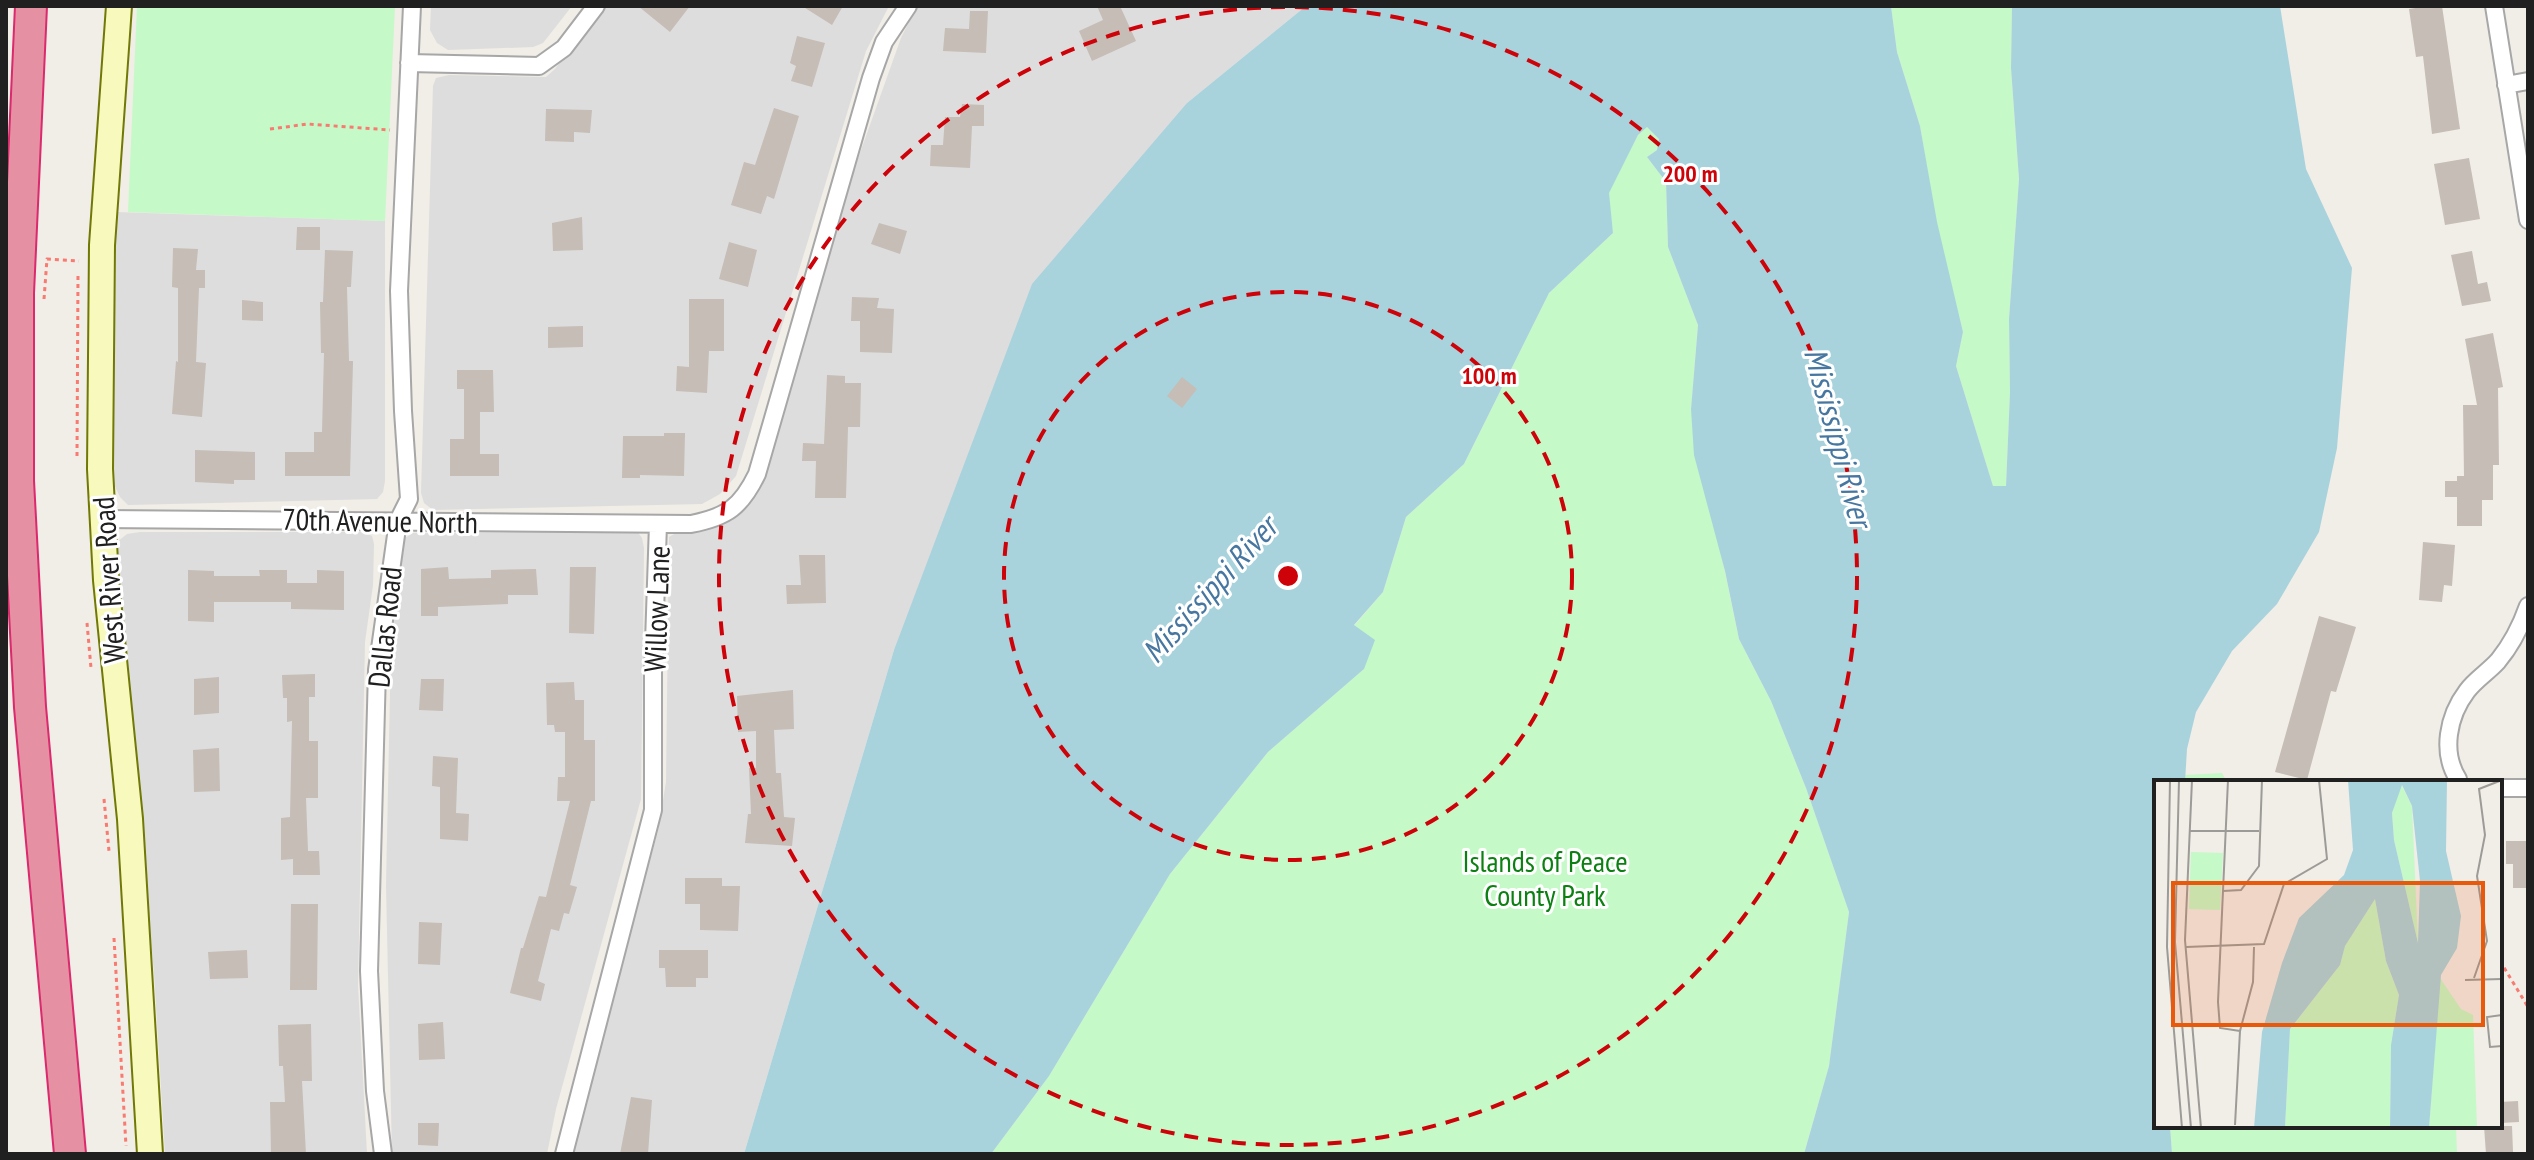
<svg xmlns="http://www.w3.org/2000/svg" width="2534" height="1160" font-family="'PT Sans Narrow',sans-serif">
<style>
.residential{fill:#dedddd}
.park{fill:#c5f9c8}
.water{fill:#a8d3dd}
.building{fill:#c5bdb6}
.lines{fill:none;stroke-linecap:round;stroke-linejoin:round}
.street-casing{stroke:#a7a7a7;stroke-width:20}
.secondary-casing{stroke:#707806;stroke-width:28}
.highway-casing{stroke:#da296c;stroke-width:34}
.path{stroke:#f87a70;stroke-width:3;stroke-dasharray:4 4;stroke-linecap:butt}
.street{stroke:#fff;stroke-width:16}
.secondary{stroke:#f8f9bc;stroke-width:24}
.highway{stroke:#e690a3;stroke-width:30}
.ring{fill:none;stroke:#ce0209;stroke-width:4;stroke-dasharray:14 10}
.labels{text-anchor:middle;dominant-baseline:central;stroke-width:6;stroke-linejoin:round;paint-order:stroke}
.street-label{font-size:30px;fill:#202020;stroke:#fff}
.park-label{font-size:30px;fill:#0d8013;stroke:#fff}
.water-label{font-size:32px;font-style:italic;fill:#4777a0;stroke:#fff}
.inset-road{fill:none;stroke:#9d9b97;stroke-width:2}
.view{fill:#e8590c;fill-opacity:0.15;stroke:#e8590c;stroke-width:4}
.inset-edge{fill:none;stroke:#202020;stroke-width:4}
.centre{fill:#ce0209;stroke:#fff;stroke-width:4}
.ring-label{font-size:24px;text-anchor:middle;font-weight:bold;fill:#ce0209;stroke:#fff;stroke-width:6;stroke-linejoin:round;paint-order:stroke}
</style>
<rect width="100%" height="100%" fill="#f1ede7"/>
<path class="residential" d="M431,6H572L543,43L533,47L448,50L437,43L430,30Z
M601,6H889L866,51L736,476L720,494L702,504L433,510L424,503L421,493L433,86L436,78L449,75L546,77L555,69Z
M920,6H1306L1187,103L894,650L744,1154H569L658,831L666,782L669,537L676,533L712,527L730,521L744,510L755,493L845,195L901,38L914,12Z
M116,212L385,221V481L383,492L377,499L128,505L120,497L113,482Z
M637,531L642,538L644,548L641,799L556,1109L547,1154H392L386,886L391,646L405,538L413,533Z
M140,532H363L372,536L374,544L373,585L365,642L358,985L367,1154H165L154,973L115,552L117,542L127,534Z"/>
<path class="park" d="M137,6H395L385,221L128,212Z
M1891,6H2012L2011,68L2019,179L2009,319L2010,392L2006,486H1993L1956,366L1963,332L1936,222L1920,126L1897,52Z
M1647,127L1659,139L1657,150L1647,157L1666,182L1668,247L1698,325L1691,409L1739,639L1771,701L1806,788L1849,912L1829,1066L1804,1154H991L1049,1076L1170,874L1268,752L1364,669L1354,626L1383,592L1406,517L1464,464L1549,293L1613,233L1608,193L1638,135Z
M2222,773L2227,782H2185V775Z
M2170,1126H2456L2457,1154H2172Z"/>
<path class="water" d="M1306,6H1891L1897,52L1920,126L1937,222L1963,332L1956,366L1993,486H2006L2010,392L2009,319L2019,179L2011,68L2012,6H2280L2306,169L2352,268L2337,448L2319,532L2277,604L2232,651L2196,712L2187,749L2185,782H2156V1126H2170L2172,1154H1804L1829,1066L1849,912L1806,788L1771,701L1739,639L1725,571L1694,455L1691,409L1698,325L1668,247L1666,182L1647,157L1657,150L1659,139L1647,127L1638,135L1609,193L1613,233L1549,293L1464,464L1406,517L1383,592L1354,625L1375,640L1364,669L1268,752L1170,874L1049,1076L991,1154H744L894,650L1032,284L1187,103Z"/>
<path class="building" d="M638,6H690L670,32Z
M802,6H843L832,25Z
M1097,6H1120L1136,41L1092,61L1079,31L1103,20Z
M2428,6H2442L2460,129L2432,134L2423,56L2416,57L2409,9Z
M970,11H988L986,53L943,51L945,28L969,29Z
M797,36L825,43L812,87L791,81L796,66L790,63Z
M962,104L984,105V126H972L970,168L930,166L931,145H943L945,117H960Z
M774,108L799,116L774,199L767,196L761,214L731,205L744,162L755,165Z
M546,109L592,110L590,133L574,132V142L545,141Z
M2469,158L2480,219L2445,225L2434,164Z
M582,217L583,250L553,251L552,223Z
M879,223L907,231L900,254L871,244Z
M297,227H320V250H296Z
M729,242L757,250L748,287L719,279Z
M173,248L198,249L196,270H205V288H199L196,362L206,363L202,417L172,414L176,361L178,362V288L172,287Z
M325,250L353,251L351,287H347L349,361H353L350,476H285V452H314V432H322L324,353H321L320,302H323Z
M2472,251L2478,284L2487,282L2491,301L2462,306L2451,255Z
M852,297L879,298L877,308L894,309L892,353L860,352V321H851Z
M689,299H724V351H709L707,393L676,391L677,366L689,367Z
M242,300L263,302V321L242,320Z
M583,326V347L548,348V327Z
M2493,333L2503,387L2498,388L2499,465H2493V500H2482V526H2457V497H2445V481H2457V476H2464L2463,405H2477L2465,339Z
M457,370H493L494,412H480V454H499V476H450V439H464V389H457Z
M827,375L845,376V383H861L860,427H848L846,498H815L816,461H802L803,443L824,444Z
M1182,377L1197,389L1182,408L1167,396Z
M664,433H685L684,476L640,475V478H622L623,436H664Z
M195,450L255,452V480H234V484L195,482Z
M2423,542L2455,545L2452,586L2444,585L2442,602L2419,600Z
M799,555H825L826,603L787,604L786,585H801Z
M448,567L449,579L491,578V570L536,569L538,595H508V604L438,607V616H421V569Z
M570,567H596L594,634L569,633Z
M188,570L214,571V576H260L259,570H287V583H317V570L344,571V610L291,609V602H214V622L188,621Z
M2319,616L2356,627L2336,692L2331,691L2307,780L2275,772Z
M315,674V697H309V741H318V798H306L308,851H319L320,875H293V859L281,860V818L290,817L292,721L287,722V698H283L282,675Z
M219,677V713L194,715V679Z
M421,679H444L443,711L419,710Z
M574,682L575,700H584V740H595V801H591L570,885L577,887L569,914L564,913L559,931L551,929L538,981L545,984L541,1001L510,993L521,948H523L539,896L546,897L570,801H557L558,777H565V732H555L554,725H547L546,683Z
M793,690L794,729L774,730L776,773H781L784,817L795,818L792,846L745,843L748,814H751L749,768H756V731L738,732L737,696Z
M219,748L220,791L194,792L193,750Z
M433,756L458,758L456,813L469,814L468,841L440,839V787L432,786Z
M2506,841H2528V888H2513V864H2506Z
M685,878H722V886H740L738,931L700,930V904H685Z
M291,904H318L317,990H290Z
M419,922L442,923L440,965L418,964Z
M247,950L248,978L210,979L208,952Z
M659,950H708V978H696V987H666L665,968H659Z
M443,1022L445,1059L419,1060L418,1024Z
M311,1024L312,1081H302L306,1154H271L270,1102H285L283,1066H279L278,1025Z
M631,1097L652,1100L648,1154H620Z
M2518,1101L2519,1122L2500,1123V1102Z
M418,1123H439L438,1146L418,1145Z
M2484,1126H2512L2513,1152L2486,1154Z"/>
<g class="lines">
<g class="street-casing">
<path id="street" d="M2494,6L2528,220
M409,63L539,66L564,48L596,6
M2506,85L2528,81
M102,519L691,524C727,517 741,507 757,474L871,78L884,42L908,6
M2458,779C2441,752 2448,716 2467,691C2475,680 2488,672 2498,661C2512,644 2521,626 2528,606
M2500,788H2528
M383,1154L375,1091L369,971L377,670L398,521L409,499L403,411L399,291L412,6
M564,1154L653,810V672L658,524"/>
</g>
<g class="secondary-casing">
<path id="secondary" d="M119,6L102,245L100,469L106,580L130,819L150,1154"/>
</g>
<g class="highway-casing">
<path id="highway" d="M31,6L18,293V481L30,707L70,1154"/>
</g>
<path class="path" d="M270,129L308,124L390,130
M44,299L47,259L79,261
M77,456L78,276
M87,623L91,668
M104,799L109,851
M114,938L126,1146
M2500,961L2528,1007"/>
<use href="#street" class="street"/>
<use href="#secondary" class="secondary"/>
<use href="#highway" class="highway"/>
</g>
<g class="ring">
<circle cx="1288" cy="576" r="284"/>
<circle cx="1288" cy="576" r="569"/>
</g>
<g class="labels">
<g class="street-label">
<text transform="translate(380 520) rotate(1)">70th Avenue North</text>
<text transform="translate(108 580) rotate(-94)">West River Road</text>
<text transform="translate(656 609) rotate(-88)">Willow Lane</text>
<text transform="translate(384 627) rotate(-84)">Dallas Road</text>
</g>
<g class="park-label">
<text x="1545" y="860">Islands of Peace<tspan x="1545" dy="34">County Park</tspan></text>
</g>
<g class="water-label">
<text transform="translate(1839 437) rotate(75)">Mississippi River</text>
<text transform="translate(1209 589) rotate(-48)">Mississippi River</text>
</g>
</g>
<g transform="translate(2154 780)">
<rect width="348" height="348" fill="#f1ede7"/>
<path d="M247,4L258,26L264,163L240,60L238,33ZM37,72L69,73L66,130L35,129ZM221,119L232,181L245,215L237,265L236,348H131L136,249L186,185L191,166ZM286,198L307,229L319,235L323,348H275Z" fill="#c5f9c8"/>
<path d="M194,0H293L292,71L307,136L303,168L287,195L275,348H236L237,265L245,215L232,181L221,119L191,166L186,185L136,249L131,348H100L108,252L128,183L145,138L190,95L199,70ZM248,5L258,26L266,101L264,163L240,60L238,33Z" fill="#a8d3dd" fill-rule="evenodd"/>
<path class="inset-road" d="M16,0L13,167L28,348M25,0L21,162L37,348M38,0L31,160L47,348M74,0L64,222L66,248L86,251M36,51H105M69,111L87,110L105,86L108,0M32,167L110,164L130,104L173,79L165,0M320,198L333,161L323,96L331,55L325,9L348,0M311,200L348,199M348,235L333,237L336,267L348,266M81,345L86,251L99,202L100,167"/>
<path class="view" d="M19,103H329V245H19Z"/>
<rect width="348" height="348" class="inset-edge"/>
</g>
<circle cx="1288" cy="576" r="12" class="centre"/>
<g class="ring-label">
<text x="1690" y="182">200 m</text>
<text x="1489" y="384">100 m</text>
</g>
<rect width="2534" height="1160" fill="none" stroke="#202020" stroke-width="16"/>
</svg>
